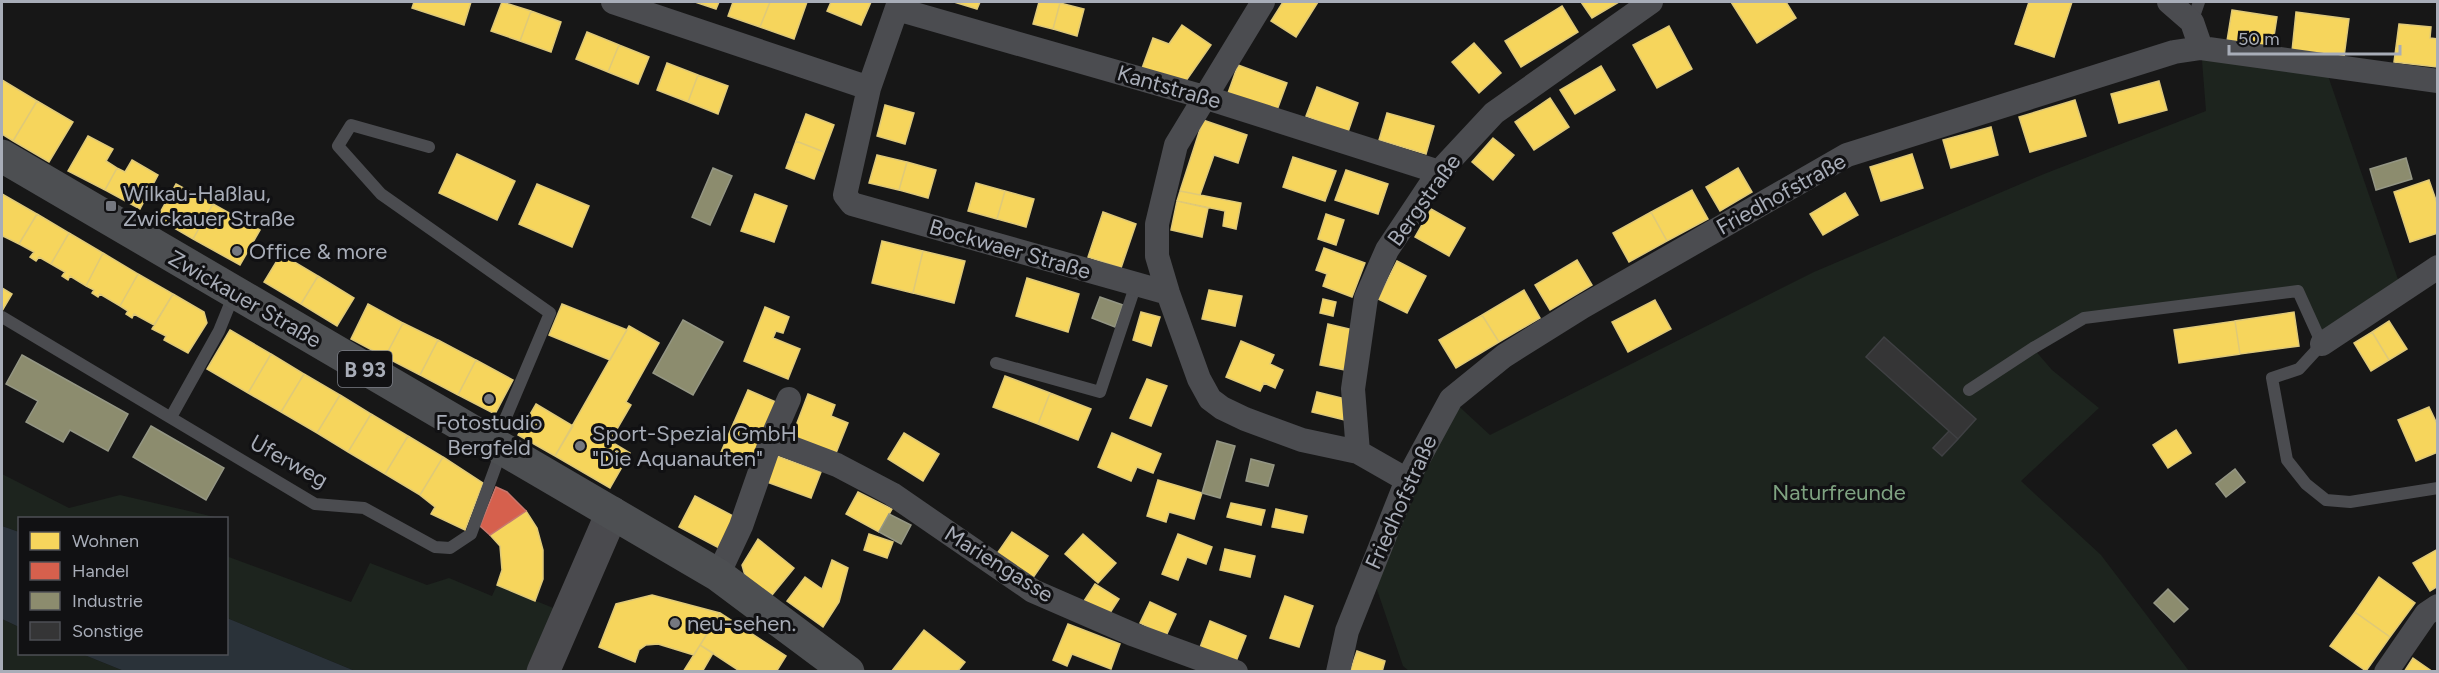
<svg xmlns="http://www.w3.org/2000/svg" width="2439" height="673" font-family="Figtree,sans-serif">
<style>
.green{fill:#1d241e}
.water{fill:#2a3239}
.homes{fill:#f6d55c;stroke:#dfc978;stroke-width:1.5}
.shops{fill:#d6604d;stroke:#c8776d;stroke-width:1.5}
.industry{fill:#8c8c6e;stroke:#949684;stroke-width:1.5}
.building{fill:#353536;stroke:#3f4043;stroke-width:1.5}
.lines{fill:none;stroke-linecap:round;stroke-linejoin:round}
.lane{stroke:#4b4c50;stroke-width:12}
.street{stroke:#4b4c50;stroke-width:24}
.secondary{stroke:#4a4a4e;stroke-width:33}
.primary{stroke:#4d4f52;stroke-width:33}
.poi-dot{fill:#757880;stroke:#111113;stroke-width:2}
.labels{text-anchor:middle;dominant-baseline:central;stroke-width:6;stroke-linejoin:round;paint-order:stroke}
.shield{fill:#111113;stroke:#7b7e86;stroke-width:1.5}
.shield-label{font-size:21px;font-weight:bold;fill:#a8adb8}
.street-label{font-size:22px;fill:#a8adb8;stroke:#111113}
.poi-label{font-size:22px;fill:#a8adb8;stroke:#111113;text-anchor:start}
.park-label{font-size:22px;fill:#7fa381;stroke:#111113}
</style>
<rect width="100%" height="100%" fill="#171717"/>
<path class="green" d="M2201,48L2325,67L2402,291L2322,344L2297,291L2084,318L2033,348L2052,370L2099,408L2021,481L2101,555L2189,671H1409L1403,666L1370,569L1451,399L1490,435L1814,272L2044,174L2206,111Z
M2,474L69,508L120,495L219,518H20L19,532L2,526Z
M226,556L351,602L370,563L427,585L449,578L492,596L497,585L568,614L543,671H355L227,618Z
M2,619L19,627L20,654H82L124,671H2Z"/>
<path class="water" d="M2,526L19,532V627L2,619Z
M227,618L355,671H124L82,654H226Z"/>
<path class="homes" d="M414,2H471L464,25L412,8Z
M502,2L531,11L520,41L491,31Z
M695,2H719L716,9Z
M733,2H770L760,27L728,16Z
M770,2H807L794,39L760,27Z
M831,2H871L861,25L827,11Z
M954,2H980L977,9Z
M1039,2L1060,3L1053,29L1033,24Z
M1283,2H1318L1296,37L1271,21Z
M1581,2H1619L1592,18Z
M1731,2H1786L1796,18L1757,43Z
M2029,2H2072L2054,57L2015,44Z
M1060,3L1084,9L1077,36L1053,29Z
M1562,6L1578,32L1521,67L1505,41Z
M2232,10L2277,17L2272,49L2227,41Z
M531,11L561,22L551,52L520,41Z
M2296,12L2349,19L2344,57L2292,51Z
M2399,24L2431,27L2430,38L2438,39L2437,67L2394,62Z
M1182,25L1211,45L1183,85L1141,71L1153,38L1169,44Z
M1669,26L1692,69L1657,88L1633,45Z
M587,32L619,45L608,72L576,59Z
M1474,43L1501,73L1479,93L1452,62Z
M619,45L649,57L638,84L608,72Z
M667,63L698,75L688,102L657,90Z
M1238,65L1287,83L1277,110L1228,93Z
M1601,66L1615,90L1575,114L1560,90Z
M698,75L728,86L718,114L688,102Z
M2,80L37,101L13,141L2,134Z
M2159,81L2167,110L2119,123L2111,94Z
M1317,87L1358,103L1348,132L1306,116Z
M1550,98L1569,127L1534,150L1515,122Z
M2075,100L2086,136L2030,152L2019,117Z
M37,101L73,122L49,162L13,141Z
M885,105L914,113L905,144L877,136Z
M1387,113L1434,126L1426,154L1379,140Z
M806,114L834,125L824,152L796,141Z
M1203,120L1247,135L1238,163L1214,155L1200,195L1180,191Z
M1991,127L1998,155L1951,168L1943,140Z
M88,136L113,149L106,161L117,168L105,190L68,171Z
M1493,138L1514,155L1493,180L1472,162Z
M796,141L824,152L814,179L786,168Z
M457,154L515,181L497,220L439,193Z
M1912,154L1923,188L1881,201L1870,167Z
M877,155L907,162L899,190L869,183Z
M1293,157L1336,171L1325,201L1283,187Z
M132,160L158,175L140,209L105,190L117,168L125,172Z
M907,162L936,170L928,198L899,190Z
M1738,168L1752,192L1720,211L1706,187Z
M1346,170L1388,184L1378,214L1335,200Z
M2429,180L2438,206V233L2410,242L2394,192Z
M976,183L1005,191L997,219L968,211Z
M176,184L213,204L193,239L157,218Z
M537,184L589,206L572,247L519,224Z
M1692,190L1708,219L1667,241L1651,212Z
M1005,191L1034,199L1026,227L997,219Z
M1180,191L1241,203L1236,229L1223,226L1225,211L1177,201Z
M1845,193L1858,215L1823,235L1810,214Z
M2,194L37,214L19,244L3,236L2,238Z
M755,194L787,206L774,242L741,231Z
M1177,201L1208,208L1202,237L1171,230Z
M213,204L260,230L240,265L193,239Z
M1431,209L1465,228L1449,256L1415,237Z
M1103,212L1136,224L1121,268L1088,257Z
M1651,212L1667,241L1629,262L1613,233Z
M37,214L69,233L51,264L39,257L36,261L30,257L34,252L19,244Z
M1326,214L1344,220L1336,245L1318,239Z
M69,233L103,253L86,286L70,276L68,280L62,276L65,272L51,264Z
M882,241L923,251L913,293L872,283Z
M1324,248L1365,263L1352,297L1323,286L1327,274L1316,270Z
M923,251L965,261L954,303L913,293Z
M103,253L138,274L120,306L100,294L98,297L92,293L94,290L86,286Z
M281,254L318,276L301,304L264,282Z
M1577,260L1592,285L1550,310L1535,285Z
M1397,261L1426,276L1407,313L1378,299Z
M138,274L173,294L154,325L134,314L132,318L126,314L128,311L120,306Z
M318,276L354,298L337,326L301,304Z
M1027,278L1079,294L1068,332L1016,316Z
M2,288L12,294L2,311Z
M1209,290L1242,296L1235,326L1202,319Z
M1524,290L1540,318L1499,342L1482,315Z
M173,294L204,312L207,323L188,353L164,340L166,336L152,329Z
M1323,299L1336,302L1333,316L1320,313Z
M1655,300L1671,329L1628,352L1612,322Z
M368,304L403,323L385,357L351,339Z
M562,304L627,330L610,360L549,335Z
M765,307L789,317L783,333L776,331L773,338L800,349L788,379L744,361Z
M1141,312L1160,317L1151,346L1133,340Z
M2294,312L2299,346L2240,354L2235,321Z
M1482,315L1499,342L1456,368L1439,340Z
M2235,321L2240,354L2179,363L2174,330Z
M2389,321L2407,349L2389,360L2372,332Z
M403,323L438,340L420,375L385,357Z
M1328,324L1358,331L1350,371L1320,365Z
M629,326L659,343L626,402L631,405L610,441L630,453L610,488L555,456Z
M230,330L271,354L248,393L207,369Z
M2372,332L2389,360L2371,371L2354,343Z
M438,340L476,360L458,395L420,375Z
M1241,341L1274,355L1270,364L1283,370L1275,388L1264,383L1260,391L1226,377Z
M271,354L304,374L281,412L248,393Z
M476,360L513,380L495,414L458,395Z
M304,374L340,395L317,433L281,412Z
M1005,376L1050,393L1038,424L993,407Z
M1147,379L1167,386L1151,426L1130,418Z
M748,390L778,403L764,435L734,422Z
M1317,392L1350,400L1345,420L1312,412Z
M1050,393L1091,409L1078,440L1038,424Z
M808,394L835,405L831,416L848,423L836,453L792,436Z
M340,395L371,414L348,452L317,433Z
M536,404L573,426L555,456L518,435Z
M2429,407L2438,426V452L2416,461L2398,420Z
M371,414L408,436L385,474L348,452Z
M734,422L764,435L752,465L721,452Z
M2176,430L2191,453L2168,468L2153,445Z
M904,433L939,454L923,481L888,459Z
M1112,433L1161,454L1153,473L1137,467L1131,481L1098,467Z
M408,436L443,457L420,495L385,474Z
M777,456L821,472L811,498L767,482Z
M443,457L483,483L465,530L431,514L435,507L420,495Z
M1158,480L1202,493L1194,519L1169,512L1166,522L1147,516Z
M858,492L892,509L879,532L846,514Z
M695,496L737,518L721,549L679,527Z
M1231,503L1265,510L1261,525L1227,517Z
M1276,509L1307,516L1303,533L1272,527Z
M526,511L537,528L543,550V579L535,601L497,585L502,570L500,546L490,535Z
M1012,532L1048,556L1030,582L994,558Z
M869,534L893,542L887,558L864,550Z
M1083,534L1116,563L1098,583L1065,554Z
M1178,534L1212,547L1206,564L1187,557L1178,580L1162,574Z
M758,539L794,568L772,595L746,579L742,565Z
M1225,549L1255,556L1250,577L1220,570Z
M2438,549V586L2430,591L2413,563Z
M832,560L848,568L839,602L823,627L787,601L805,577L822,589Z
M2379,577L2415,603L2390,637L2355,612Z
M1095,584L1119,599L1108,616L1084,601Z
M652,595L720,613L694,655L658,644L646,645L639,650L635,662L599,647L616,604Z
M1285,596L1313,606L1299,647L1270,638Z
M1150,602L1176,614L1166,636L1140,623Z
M2355,612L2390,637L2366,671L2330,646Z
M720,613L786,656L776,672H741L700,645Z
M1210,621L1246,636L1235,664L1199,650Z
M1068,624L1120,644L1111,669L1072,654L1067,666L1053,660Z
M924,630L965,662L957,672H891Z
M700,645L713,653L702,672H683Z
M1357,651L1385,661L1382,672H1350Z
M2413,658L2433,672H2404Z"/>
<path class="shops" d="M496,487L507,492L526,511L490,535L480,526Z"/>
<path class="industry" d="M2406,158L2412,179L2376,190L2370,169Z
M713,168L732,176L710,225L692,217Z
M1100,297L1123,305L1115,327L1092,318Z
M683,320L723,342L693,395L653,373Z
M22,355L128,414L108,451L70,430L63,442L26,422L38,401L6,384Z
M151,426L224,468L206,500L133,457Z
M1217,441L1235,446L1220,498L1202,493Z
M1251,459L1274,465L1268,486L1246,481Z
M2235,469L2245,482L2226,497L2216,484Z
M889,514L911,525L901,544L879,532Z
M2168,589L2188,609L2174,622L2154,603Z"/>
<path class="building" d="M1884,337L1976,419L1958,439L1866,357Z
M1949,431L1958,439L1942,456L1933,448Z"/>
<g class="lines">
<path class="lane" d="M2192,22L2199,2
M429,147L351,125L338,146L381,194L550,313L495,443
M2,317L315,504L364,508L435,547L450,548L471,534L502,449
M996,363L1100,392L1136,284
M1969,390L2033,348L2084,318L2298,291L2322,344L2299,369L2272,378L2287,460L2306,484L2326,500L2350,502L2438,488
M171,417L219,331L234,294"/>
<path class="street" d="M613,2L869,88
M899,2L869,88L845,195L852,204L1168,293
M1263,2L1176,145L1157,224V256L1168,293L1199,379L1210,399L1222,408L1245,419L1302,440L1358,452L1407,480
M2169,2L2192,22L2201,48
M897,9L1204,97L1439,172
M2322,344L2438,267
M771,440L837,465L892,494L1033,591L1132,634L1236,672
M1358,452L1353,389L1366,298L1387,250L1439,172L1494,113L1651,2
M718,575L741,526L771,440L789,399
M1338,672L1347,631L1407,480L1451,399L1504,356L1582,307L1847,155L2174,52L2201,48L2438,81
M2386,672L2426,614L2438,606"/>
<path class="secondary" d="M543,672L612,513"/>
<path class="primary" d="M2,156L718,575L848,672"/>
</g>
<g class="poi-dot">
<rect x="105" y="200" width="12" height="12" rx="3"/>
<circle cx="237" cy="251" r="6"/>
<circle cx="489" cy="399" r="6"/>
<circle cx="580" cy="446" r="6"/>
<circle cx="675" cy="623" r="6"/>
</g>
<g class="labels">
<rect class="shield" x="338" y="351" width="54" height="36" rx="4.5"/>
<g class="shield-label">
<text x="365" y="369">B 93</text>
</g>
<g class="street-label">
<text transform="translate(1169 87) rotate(16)">Kantstraße</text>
<text transform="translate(1781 194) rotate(-29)">Friedhofstraße</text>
<text transform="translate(1424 200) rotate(-54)">Bergstraße</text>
<text transform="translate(1010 249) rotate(16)">Bockwaer Straße</text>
<text transform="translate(245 299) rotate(30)">Zwickauer Straße</text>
<text transform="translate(289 461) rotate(29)">Uferweg</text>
<text transform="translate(1401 502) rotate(-66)">Friedhofstraße</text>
<text transform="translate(999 564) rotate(32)">Mariengasse</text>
</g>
<g class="poi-label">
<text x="123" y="193">Wilkau-Haßlau,<tspan x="123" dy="25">Zwickauer Straße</tspan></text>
<text x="249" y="251">Office &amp; more</text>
<text x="489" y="422" text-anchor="middle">Fotostudio<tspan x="489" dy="25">Bergfeld</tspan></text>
<text x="592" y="433">Sport-Spezial GmbH<tspan x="592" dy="25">"Die Aquanauten"</tspan></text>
<text x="687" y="623">neu-sehen.</text>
</g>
<g class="park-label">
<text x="1839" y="492">Naturfreunde</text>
</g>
</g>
<rect width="2439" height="673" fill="none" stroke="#a8adb8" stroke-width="6"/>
<rect x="18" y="517" width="210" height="138" fill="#111113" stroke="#4d4f55" stroke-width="1.5"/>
<rect x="30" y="532" width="30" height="18" fill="#f6d55c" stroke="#4d4f55" stroke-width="1.5"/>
<text x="72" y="547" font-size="18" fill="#a8adb8">Wohnen</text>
<rect x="30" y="562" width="30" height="18" fill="#d6604d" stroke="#4d4f55" stroke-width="1.5"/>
<text x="72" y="577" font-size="18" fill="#a8adb8">Handel</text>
<rect x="30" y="592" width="30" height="18" fill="#8c8c6e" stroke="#4d4f55" stroke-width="1.5"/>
<text x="72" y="607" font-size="18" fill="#a8adb8">Industrie</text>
<rect x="30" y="622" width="30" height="18" fill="#353536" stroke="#4d4f55" stroke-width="1.5"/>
<text x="72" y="637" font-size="18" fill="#a8adb8">Sonstige</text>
<path d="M2229 45v9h171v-9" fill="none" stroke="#a8adb8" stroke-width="3"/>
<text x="2238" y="45" font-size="18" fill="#a8adb8" stroke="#111113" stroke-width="4.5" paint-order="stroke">50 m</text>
</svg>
